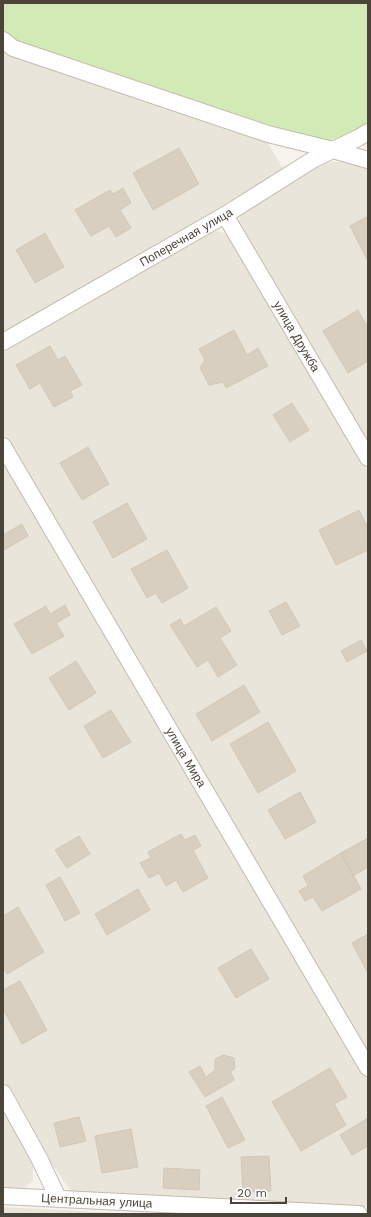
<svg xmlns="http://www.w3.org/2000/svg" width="371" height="1217" font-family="'Work Sans',sans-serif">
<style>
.residential{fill:#eae5da}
.green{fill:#d2eab5}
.building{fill:#d8cfc1;stroke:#d3c7b4}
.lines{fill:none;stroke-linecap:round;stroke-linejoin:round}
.minor-casing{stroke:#c2bbae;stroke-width:18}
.minor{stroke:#fff;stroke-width:16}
.labels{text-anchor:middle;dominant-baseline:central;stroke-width:3;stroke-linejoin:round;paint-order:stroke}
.street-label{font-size:12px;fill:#4b4439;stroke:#fff}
</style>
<rect width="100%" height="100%" fill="#f6f3ec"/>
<path class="residential" d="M3,48L265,139L284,170L3,334Z
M334,162H349L368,166V449L238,230L240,213L321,163Z
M212,230L228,234L368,472V1054L3,432V352Z
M3,461L368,1081V1207L71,1191L44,1153L3,1079Z
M3,1108L33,1163V1181L21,1190L3,1189Z
M3,1207L135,1214H3Z"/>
<path class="green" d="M3,3H368V124L355,133L323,142L13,44L3,35Z"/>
<path class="building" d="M179,148L199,184L153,210L133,173Z
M123,188L131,203L120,210L131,228L116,237L109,226L91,236L75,210L110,190L113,194Z
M368,216V261L350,226Z
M45,233L64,267L35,283L16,250Z
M358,310L368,328V361L348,373L323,331Z
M234,330L247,355L258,348L268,366L226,388L223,382L209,385L200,368L205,360L199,349Z
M50,346L58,360L65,356L82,385L70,391L73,397L54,407L40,383L30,389L16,365Z
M292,403L309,430L290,442L273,415Z
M88,447L109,484L82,500L60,463Z
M127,503L147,539L113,558L93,522Z
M359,510L368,528V550L336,565L319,530Z
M22,524L28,536L4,550L3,535Z
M167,550L188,588L162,603L156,593L147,598L131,569Z
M286,602L300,626L282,635L269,611Z
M65,605L70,615L56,623L64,636L32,654L14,624L46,606L50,614Z
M216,607L231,631L220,638L237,665L218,677L208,660L197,667L170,625L180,619L184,626Z
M361,640L367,651L347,662L341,651Z
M76,661L96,693L69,710L49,678Z
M244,685L260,712L212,741L196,714Z
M111,710L131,742L103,758L84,726Z
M268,722L296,771L258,793L230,744Z
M300,792L316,822L285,839L268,810Z
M181,834L185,840L195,835L201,846L193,850L208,878L183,892L176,880L166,886L159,873L149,878L140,863L151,858L148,852Z
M79,836L90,854L67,868L55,850Z
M368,838V867L353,876L341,853Z
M341,853L361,889L322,911L313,897L305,901L299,891L308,886L303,876Z
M60,877L80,913L65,921L46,885Z
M138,889L150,910L107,935L95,914Z
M18,907L44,952L7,974L3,968V916Z
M368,934V973L352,943Z
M251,949L269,979L236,998L218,968Z
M20,981L47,1030L22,1044L3,1009V990Z
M223,1055L234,1058L235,1068L231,1072L234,1080L205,1097L189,1072L200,1066L206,1077L215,1070V1059Z
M330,1068L347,1097L334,1104L346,1125L301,1151L272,1102Z
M222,1097L245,1140L228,1148L206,1106Z
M79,1117L86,1141L60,1147L54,1123Z
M368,1118V1146L352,1155L340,1135Z
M131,1129L138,1167L102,1173L95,1136Z
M269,1156L271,1191L243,1192L241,1157Z
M164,1168L200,1170L199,1190L163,1188Z"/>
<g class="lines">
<g class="minor-casing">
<g id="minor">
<path d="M3,40L13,48L268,134L333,150L368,160"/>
<path id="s1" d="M225,215L368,458"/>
<path id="s2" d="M3,342L225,215L314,159L358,138L368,132"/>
<path id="s3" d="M3,446L368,1068"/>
<path d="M3,1093L39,1158L58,1198"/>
<path id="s4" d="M3,1196L359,1214"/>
</g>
</g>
<use href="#minor" class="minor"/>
</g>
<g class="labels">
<g class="street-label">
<text stroke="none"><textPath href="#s2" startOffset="211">Поперечная улица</textPath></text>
<text stroke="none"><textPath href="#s1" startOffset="141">улица Дружба</textPath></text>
<text stroke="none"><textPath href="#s3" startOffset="361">улица Мира</textPath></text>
<text stroke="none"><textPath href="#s4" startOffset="94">Центральная улица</textPath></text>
</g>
</g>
<rect width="371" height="1217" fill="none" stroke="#4b4439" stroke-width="8"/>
<path d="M231 1197v6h55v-6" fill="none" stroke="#4b4439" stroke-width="2"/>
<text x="237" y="1197" font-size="12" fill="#4b4439" stroke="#ffffff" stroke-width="3" paint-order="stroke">20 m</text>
</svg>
